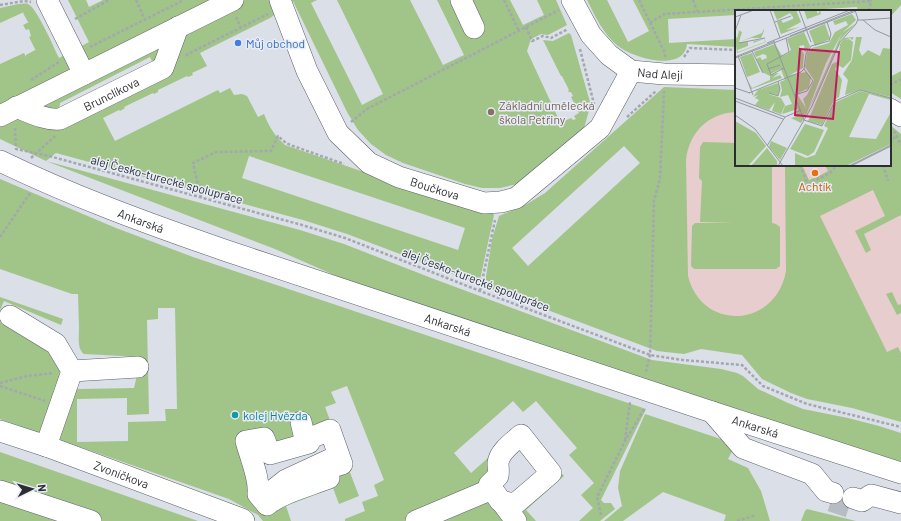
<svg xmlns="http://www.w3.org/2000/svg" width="901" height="521" font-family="Barlow,sans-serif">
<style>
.education{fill:#e8cdcf}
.green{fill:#a1c488;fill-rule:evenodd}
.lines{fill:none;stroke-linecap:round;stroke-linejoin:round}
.minor-tunnel{stroke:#b7bbc3;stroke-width:21;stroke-dasharray:21 10;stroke-linecap:butt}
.minor-casing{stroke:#5d616a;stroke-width:22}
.path{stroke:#a3a7af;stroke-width:2.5;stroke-dasharray:3 2;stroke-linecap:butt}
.minor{stroke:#fff;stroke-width:21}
.shop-dot{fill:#3f7fe0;stroke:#e7ecf6;stroke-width:1.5}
.education-dot{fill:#8d6e63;stroke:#e7ecf6;stroke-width:1.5}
.food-dot{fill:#e8710a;stroke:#e7ecf6;stroke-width:1.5}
.culture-dot{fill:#0f9aa8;stroke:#e7ecf6;stroke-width:1.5}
.labels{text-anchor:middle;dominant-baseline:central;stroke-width:3;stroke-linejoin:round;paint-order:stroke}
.shop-label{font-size:12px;fill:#366cbe;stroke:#e7ecf6;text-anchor:start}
.street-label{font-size:12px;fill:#2b2d31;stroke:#e7ecf6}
.education-label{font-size:12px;fill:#785e54;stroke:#e7ecf6;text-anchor:start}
.food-label{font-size:12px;fill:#c56008;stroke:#e7ecf6}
.culture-label{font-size:12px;fill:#0d838f;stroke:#e7ecf6;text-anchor:start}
.inset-road{fill:none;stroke:#94989f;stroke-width:1}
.view{fill:#c2185b;fill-opacity:0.15;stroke:#c2185b;stroke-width:2}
.inset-edge{fill:none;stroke:#2b2d31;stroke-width:2}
</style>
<rect width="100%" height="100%" fill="#dadfe8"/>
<path class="education" d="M736,90V165H890L901,160V353L898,347L888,352L656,317L666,100Z"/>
<path class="green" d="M68,0H86L89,7L103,0H317L311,3L362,105L383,94L337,0H410L443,65L464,55L437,0H510L523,25L544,15L537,0H556L567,25L548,35L541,34L531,39L527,51L560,122H562L571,118L573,120L576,119L574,116L579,113L571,97L573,96L571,92H569L568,91L569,90L562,76H561L543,40L553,41L569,33L571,35L590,102L588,104L590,107L584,128L532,175L517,184L500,188H482L465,184L403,163L386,155L371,144L358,130L347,112L293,1L270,18L200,53L207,66L192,73L193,75L188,77L187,76L158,90V92L154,94L153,93L124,107L125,108L120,111L119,110L103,118L115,141L218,90L220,93L230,88L234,95L242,94L247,96L258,117L264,114C269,127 275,136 285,145L469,208L492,212L494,215L480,280L478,282H474L347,234L303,220L56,153L46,161L300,230L344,244L434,279L652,360L721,369L737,373L743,376L758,389L788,403L803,409L848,418L879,426L901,433V464L350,282L275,249L46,161L0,139V64L24,53L26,57V55L35,50L36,51L29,37L31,36L29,29L26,30L23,25L29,22H28L23,13L24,12L0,23V8C6,7 22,2 28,4C37,8 54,48 59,58L89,42ZM150,57L159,76L59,112L60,103ZM249,156L465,228L458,250L242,178Z
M587,0H607L628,42L649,31L633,0H901V5L890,17V11H858L857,7L793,11H736V15L668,19L669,43L736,39V47L687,44C684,73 633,58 618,46C604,35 595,16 587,0Z
M901,71V99L890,92V77Z
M664,87L736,90V112C708,113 689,133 686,160L688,276C702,332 776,328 786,271L785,165H802L809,180L818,176H819L828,171L825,165H890V125L901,134V215L864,234L871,250L866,253L855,231L885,216L873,190L820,216L887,352L898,347L901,353V422L852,408L807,399L791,393L762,379L742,355L701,349L684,354L657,351L486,287L485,283L492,239L499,216L527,204L545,193ZM624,146L640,163L528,266L512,248Z
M703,142L736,143V165H772V223L776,224L780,227V266L776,269H694L691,266L692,226L695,223H734L700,222L702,181L699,178L700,147Z
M0,179L116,228L193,257L646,409L601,500L604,503H611L615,509L600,521H579L593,508L581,495L594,483L569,455L577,448L536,401L523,412L513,401L454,453L471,473L522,428L564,476L526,510L536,521H345V519L365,511L362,502L378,496L374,485L384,480L347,386L331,392L336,403L325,407L359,496L339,504L333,488L286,506L291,521H263L258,515L229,499L0,419V322L55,356L60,365L59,387L79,389L134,388L141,359V357L84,354C77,349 79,337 79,328L61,325L4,301L0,310V297L63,319L61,325L79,328L78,294H72L0,269ZM158,308H175L177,409H165L166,421L128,422V441L77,442V399L127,398V415L149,414L147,320L158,319ZM330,430L328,478L259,488L264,438L270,454ZM521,435L551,473L500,501L489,485Z
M892,292L898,305L901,304V313L897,315L886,294Z
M645,414L736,444L728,459L748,468L761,491L770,521H724L726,515L663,492L623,521H604L622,506L618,488L620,471Z
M0,452L198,521H0Z
M807,509L856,521H801L805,511Z"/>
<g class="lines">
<path class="minor-tunnel" d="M831,501L849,507"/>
<g class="minor-casing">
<g id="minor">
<path d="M47,0L84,74"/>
<path id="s1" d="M280,0L307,71L338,133L369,163L399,177L484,203L501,202L516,198L600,128L631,71"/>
<path d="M461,0L474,28"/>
<path id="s2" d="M572,0L591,35L609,55L631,71L664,74L736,75"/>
<path id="s3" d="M16,107C29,112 46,121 60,119L163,68L178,27"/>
<path d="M890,109L901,116"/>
<path d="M0,116L233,0"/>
<path id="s4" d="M0,161C72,196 149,224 224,250L712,412L901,473"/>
<path d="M10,316L56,344L72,371L46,446"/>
<path d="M72,371L138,367"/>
<path d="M712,412L743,448L812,474L826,491L833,493"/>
<path d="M301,422L306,443"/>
<path d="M330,430L342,464L326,469L329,478C309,486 283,492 267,505L258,494C260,478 250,457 246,441L264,438L270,454L309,443L308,439Z"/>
<path id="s5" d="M0,431L46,446L242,519L244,521"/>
<path d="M521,435L551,473L515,504L500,501L489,485L498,476C499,471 498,467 498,463C499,452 513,442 521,435Z"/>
<path d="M0,491L91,521"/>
<path d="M272,491L286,480L329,460"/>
<path d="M853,498L862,501L871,495L901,503"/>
<path d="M416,521L492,489L516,521"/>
</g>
</g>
<path class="path" d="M136,0L145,20
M504,0L519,31
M639,0L665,53V58
M693,0L697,11
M0,5L24,1L31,2
M869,11L871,0
M236,17L241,28
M75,19L109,0
M650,23L664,14L871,1
M526,27L532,41L543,36L551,38L568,29
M90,47L184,0
M580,49L594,104
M186,56L188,54L268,14
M684,57L690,48L736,50
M31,80L59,62
M890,85L901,79
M627,117L656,91
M351,122L367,109L559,10
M15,128L16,149L49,156L302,225L345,238L480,291L650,355L683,360L742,365L763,386L807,404L901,427
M894,131L901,145
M890,143L896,136
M31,158L55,136
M800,165L808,184L830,173L837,165
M883,165L888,181
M201,198L193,163L216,152L271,151L278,136L286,143L293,146L344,164
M0,237L30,193
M480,291L495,220
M646,372L650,355L654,200L660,179L664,91
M0,383L27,376L54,373
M0,386L45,401
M625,440L630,402
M601,515L597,497L625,441L645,408
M737,521L756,515"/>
<use href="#minor" class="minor"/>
</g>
<circle class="shop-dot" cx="238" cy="43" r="4"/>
<circle class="education-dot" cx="491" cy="112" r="4"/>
<circle class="food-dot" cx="815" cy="173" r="4"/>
<circle class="culture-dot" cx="235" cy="415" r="4"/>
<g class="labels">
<g class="shop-label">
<text x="246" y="43">Můj obchod</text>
</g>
<g class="street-label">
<text stroke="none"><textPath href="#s2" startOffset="123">Nad Alejí</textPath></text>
<text stroke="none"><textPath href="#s3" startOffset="103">Brunclíkova</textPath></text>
<text transform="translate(167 179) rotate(15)">alej Česko-turecké spolupráce</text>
<text stroke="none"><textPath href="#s1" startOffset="259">Boučkova</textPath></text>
<text stroke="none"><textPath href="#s4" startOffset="153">Ankarská</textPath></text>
<text transform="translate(476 279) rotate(21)">alej Česko-turecké spolupráce</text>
<text stroke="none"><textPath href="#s4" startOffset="477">Ankarská</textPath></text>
<text stroke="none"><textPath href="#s4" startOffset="801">Ankarská</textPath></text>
<text stroke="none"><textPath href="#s5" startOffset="129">Zvoníčkova</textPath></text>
</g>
<g class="education-label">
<text x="499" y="105">Základní umělecká<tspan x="499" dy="14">škola Petřiny</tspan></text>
</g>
<g class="food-label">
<text x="815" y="186">Achtík</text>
</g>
<g class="culture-label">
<text x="243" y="415">kolej Hvězda</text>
</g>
</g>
<g transform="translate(735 10)">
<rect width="156" height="156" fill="#dadfe8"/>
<path d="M38,0H61L66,12L51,20L65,17L46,24L42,12L46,10L48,13L58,9V7L55,3L42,10ZM69,0H81L83,4L85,0L86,4L70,10L72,9ZM117,4L121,10L107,23L91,53L72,103L107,23L121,13L106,29L83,81L72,103L66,113L56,108L60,107L63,99L47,104L50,96L57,94L53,85L45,87L47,80L45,72L50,70L46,59L35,64L44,63L37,68L45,65L47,68L16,79L13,71L17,78L35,70V66L27,62L21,49L25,47L27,50L32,48L31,45L28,44L21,47L19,42L40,34L47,46L52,44L56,40L52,29L69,22L75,36L70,43L69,35L64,36L69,44L68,58L55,65L71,62L76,67L74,78L62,84L71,98L68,89L72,85L79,70L70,57L72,43L77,38L94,33L100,22L113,15L111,11L100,15L98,11ZM90,14L95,29L80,36L74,21ZM1,19L7,22L4,32L27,23L29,19V21L26,28H16L4,32H13V36L2,40L3,42L30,32L29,29L18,33L19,31L29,29L31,32L2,43L0,27L2,28L4,21ZM119,27L117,30L115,28L109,30L114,29L118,32L116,50L108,58L103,55L100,59L107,70L104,87L99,90L87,115L73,111L97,54L103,51L105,34L109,28ZM121,27H127L124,40L127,46L133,40L145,46L148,38L156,39V87L125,80L110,85L113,70L108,64L117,50ZM17,43L25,62L12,67L5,47ZM43,73L45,79L43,85L33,84L46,88L50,95L46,104L37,101L40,92L34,100L20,95L24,90L20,88L23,85L18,87L23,80ZM125,81L156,88V90L134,84L114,127L141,129L156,102V134L111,156H60V143L71,148L80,145L93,118L89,116L99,93ZM0,111L21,123L31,136L13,156H0ZM70,114L89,120L79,142L73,146L55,139ZM36,131L52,138L45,150L34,137ZM32,138L42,151V156H16Z" fill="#a1c488"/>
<path class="inset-road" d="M35,0L45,28M64,0L76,32M0,7L19,0M123,10H128L140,20L156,27M128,10L156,8M40,12L56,6M0,21L6,5M55,26L120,0M39,32L69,110M4,33L30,28M32,33L115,0M76,36L94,31L96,24L92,12M17,41L28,63M3,46L18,85M0,47L40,31M0,48L121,1M49,58L36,65L32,54L54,42L51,28M33,59L45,55M0,78L15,83M14,83L66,62L69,59L71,44L76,36M34,83L43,86L45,79L43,71M60,85L72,81L78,71L69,59M0,88L50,107M0,91L48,109M0,105L20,119L48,156M69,110L87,116L100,91L125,80L156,88M32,136L50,107L66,100M43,156L77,96L105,32L121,14L123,9L120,0M114,156L156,135M116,156L156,136"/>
<path class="view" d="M65,39L104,42L98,109L60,105Z"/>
<rect width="156" height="156" class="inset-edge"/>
</g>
<g transform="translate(32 489) rotate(85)" stroke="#e7ecf6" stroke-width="3" paint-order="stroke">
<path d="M0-3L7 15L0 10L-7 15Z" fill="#2b2d31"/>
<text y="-6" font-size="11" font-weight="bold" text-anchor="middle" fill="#2b2d31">N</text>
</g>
</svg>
